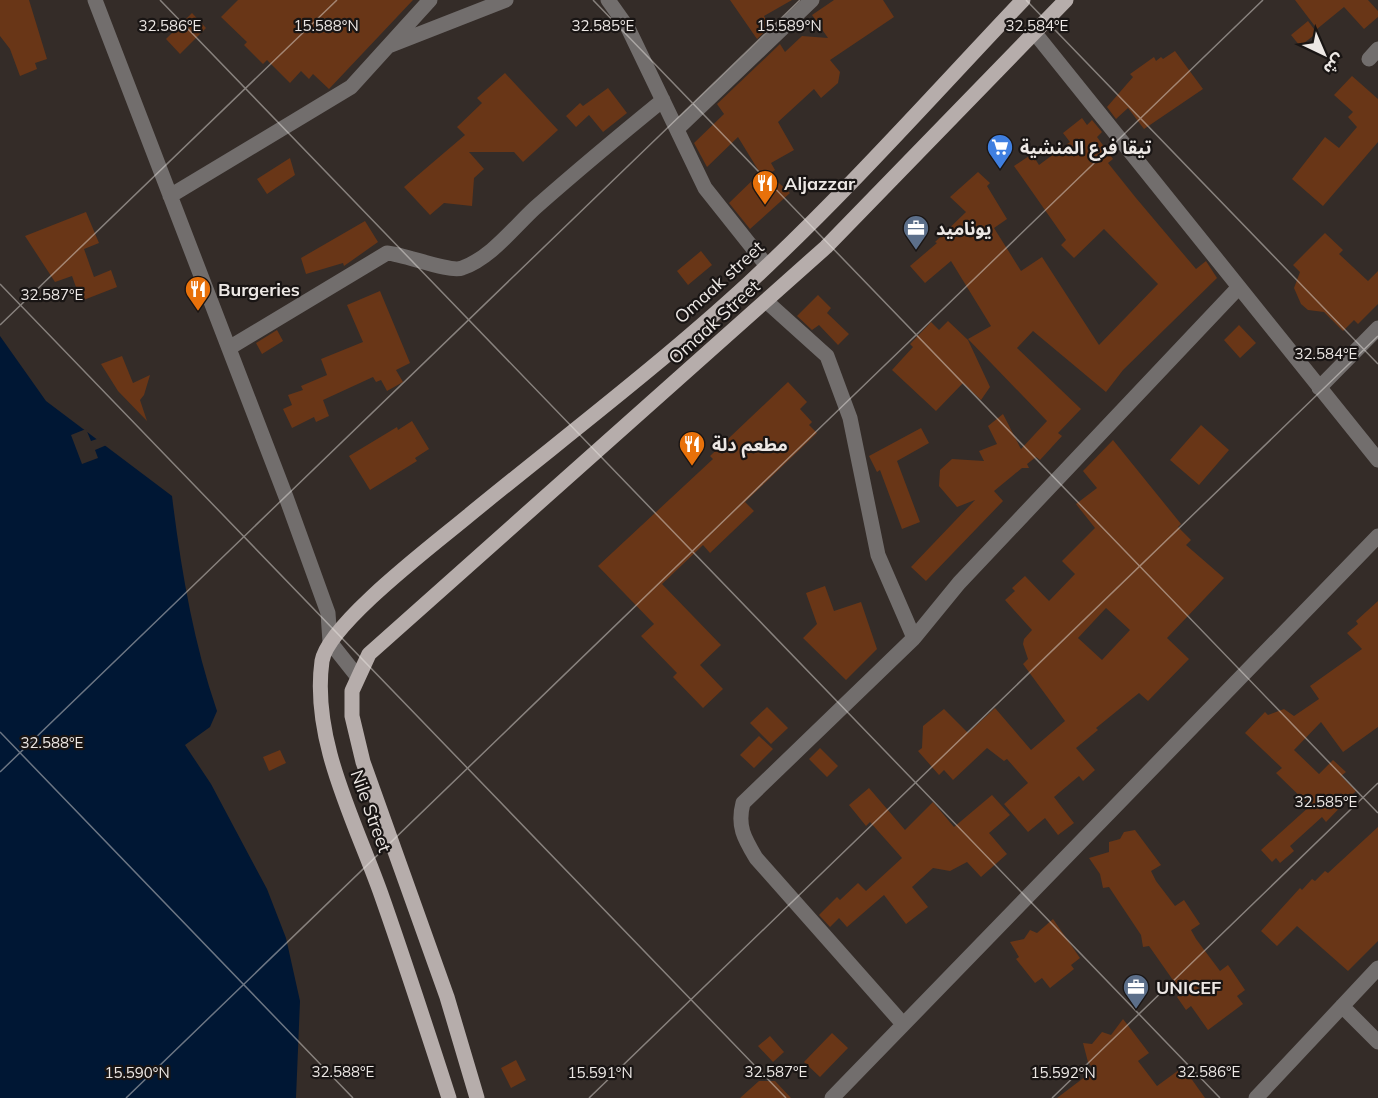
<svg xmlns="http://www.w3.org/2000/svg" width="1378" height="1098" font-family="Mulish,'Noto Sans Arabic',sans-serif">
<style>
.water{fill:#001734}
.pier{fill:#342c28}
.building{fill:#693617;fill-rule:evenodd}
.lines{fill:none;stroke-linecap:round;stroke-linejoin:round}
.street{stroke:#726e6d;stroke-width:15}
.primary{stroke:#b6adab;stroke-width:15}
.ticks{fill:none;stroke:#ede8e5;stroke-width:1.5;stroke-opacity:0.45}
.labels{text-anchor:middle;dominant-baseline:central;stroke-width:4.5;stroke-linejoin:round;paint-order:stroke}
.poi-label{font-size:18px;font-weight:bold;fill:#ede8e5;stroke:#191514;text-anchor:start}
.street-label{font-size:18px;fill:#ede8e5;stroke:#191514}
.ticks-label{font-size:15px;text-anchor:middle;fill:#ede8e5;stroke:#191514;stroke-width:4.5;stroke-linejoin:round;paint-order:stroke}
</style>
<rect width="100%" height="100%" fill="#342c28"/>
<path class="water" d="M0,336L46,401L172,496C181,569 193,641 217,711L210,727L185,745L211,784L267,889L286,938L300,1001L296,1098H0Z"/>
<path class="pier" d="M86,429L91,441L100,438L109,444L95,450L98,458L82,464L71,435Z"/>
<path class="building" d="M0,0H29L47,59L35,63L37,69L20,76L10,49L0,36Z
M238,0H413L329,89L313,74L309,79L301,71L290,83L267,60L263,64L244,45L247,42L221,17Z
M730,0H792L764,16L770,27L757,39Z
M834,0H883L894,17L830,60L840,72L838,83L821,98L814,89L778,122L794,150L771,163L775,170L769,174L790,193L750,229L729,203L760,173L738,137L707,167L694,143L724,114L717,104L780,44L785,52L802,36L828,38L812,15Z
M1295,0H1368L1378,11V17L1364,29L1344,7L1317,29Z
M192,13L206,28L180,54L166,39Z
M1308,21L1317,33L1300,46L1291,35Z
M1175,51L1203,89L1144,129L1128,108L1116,119L1107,107L1133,77L1130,74L1154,57L1156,61L1161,57L1163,59Z
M505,73L558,130L523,162L514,152H469L484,169L474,178L472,206L444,203L430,215L404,187L465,135L457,127L482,103L477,98Z
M1352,76L1378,99V142L1323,206L1292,179L1325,137L1339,148L1357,127L1348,117L1353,112L1334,95Z
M608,88L627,113L603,132L589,115L576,127L566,116L580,103L583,106Z
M1082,118L1087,125L1092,120L1102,132L1097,137L1113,159L1108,163L1136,198L1196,269L1206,261L1217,278L1123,370L1106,392L1033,331L1017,348L1081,409L1058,433L1062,436L1040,460L1036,457L1027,464L1029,468H1022L994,491L1003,501L926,581L911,567L975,500L957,507L939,486L940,470L952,459L984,461L979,451L997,444L988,426L1003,414L1021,449L1047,421L968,339L991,326L951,261L925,283L910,266L937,243L935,242L966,212L950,197L978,172L990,183L987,186L1007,219L994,228L1021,271L1042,257L1099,345L1158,284L1104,229L1074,258L1061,245L1066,240L1014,166L1032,154L1039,165L1070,142L1063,133Z
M290,158L295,175L267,194L257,179Z
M86,212L99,243L84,249L94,277L111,270L117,287L81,301L72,276L55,282L25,236Z
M365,221L378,242L344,266L343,263L306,274L301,258Z
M1325,233L1343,250L1339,254L1368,281L1378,271V304L1358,324L1354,320L1343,331L1324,312L1308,310L1301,304L1294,288L1300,272L1293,265Z
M701,251L712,265L688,285L677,271Z
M380,291L410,363L396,370L403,382L387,391L381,380L376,382L373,377L323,400L329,416L316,422L314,417L292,428L283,409L292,405L288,395L303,390L301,386L327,375L321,359L363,342L347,305Z
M818,295L831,308L827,313L849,334L838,345L819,325L812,330L797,316Z
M948,321L968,340L990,387L981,400L963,383L936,411L892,370L913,347L910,344L931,322L939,330Z
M1239,325L1256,343L1240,358L1224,340Z
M277,330L283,341L262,354L256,343Z
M122,356L133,383L150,375L144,395L140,400L147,421L118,391L101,364Z
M788,382L807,402L800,409L812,422L809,425L817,433L745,502L754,511L710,553L703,545L662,584L721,645L700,665L723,689L703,708L673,677L677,673L641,636L654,624L598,566L713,459L710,456Z
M412,421L429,449L415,458L417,461L370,490L349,456L397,427L398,430Z
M1201,425L1229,450L1199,485L1170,460Z
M921,428L929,443L897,461L920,522L902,529L880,470L877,472L869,456Z
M1113,440L1181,524L1178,527L1191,540L1186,545L1224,578L1167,638L1189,659L1148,701L1139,693L1096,728L1098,730L1076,748L1095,770L1083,781L1079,776L1054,797L1074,823L1058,835L1045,818L1028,832L1004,804L1028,783L1007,759L1004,761L987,748L953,780L944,770L939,775L918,751L922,748L923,726L944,709L968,733L995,708L1031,750L1065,721L1023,664L1028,659L1023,644L1024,639L1032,630L1005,600L1015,591L1012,588L1025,576L1049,601L1075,574L1062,561L1095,528L1076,504L1097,488L1083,471ZM1106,608L1130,630L1102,660L1078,638Z
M825,586L834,611L861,602L877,649L846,680L803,638L817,624L806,593Z
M1378,601V727L1343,752L1321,722L1294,750L1319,774L1333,760L1346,772L1341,776L1356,791L1326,822L1322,817L1290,846L1294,851L1280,863L1276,858L1272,862L1261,850L1310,806L1276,773L1282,768L1245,733L1265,712L1268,715L1284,709L1294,716L1319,699L1310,686L1362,649L1347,633L1358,624L1356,621Z
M767,707L788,728L771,744L750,723Z
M759,736L773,749L754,768L740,755Z
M820,748L838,766L827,777L809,759Z
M280,750L286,763L269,771L263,757Z
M869,788L905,830L933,802L954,827L992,795L1010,815L989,833L1007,854L981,877L967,862L950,871L933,868L912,887L928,907L906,924L884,895L847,927L839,918L830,927L819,915L837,897L840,900L858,883L866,891L902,858L870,822L866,826L849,805Z
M1378,827V941L1348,971L1297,926L1277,946L1261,931L1300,888L1302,890L1312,879L1315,881L1325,871L1328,873Z
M1135,830L1161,865L1151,871L1156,881L1175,906L1184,900L1200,924L1191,930L1196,939L1220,971L1228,965L1245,990L1237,996L1243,1004L1208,1030L1191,1006L1186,1010L1177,997L1182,993L1149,946L1143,947L1141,935L1109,887L1103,888L1100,874L1089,858L1109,852V842L1120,839L1124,832Z
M1053,919L1080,958L1071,965L1074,969L1050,988L1042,978L1035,983L1016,959L1019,957L1010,942L1024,939L1030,930L1037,933Z
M1123,1019L1149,1053L1138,1061L1157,1086L1183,1067L1205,1098H1057L1094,1070L1088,1062L1083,1043L1092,1044L1102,1032L1111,1035Z
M832,1033L848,1048L820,1077L804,1062Z
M770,1036L784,1052L773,1062L758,1046Z
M516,1060L526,1080L511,1088L501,1068Z
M759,1081H775L791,1098H740Z"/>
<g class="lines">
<path class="street" d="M95,0L286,497L328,613L330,642L357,676
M608,0L628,28L705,188L767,266
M1034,32L1378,460
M391,45L506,0
M1369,59L1378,49
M677,129L812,0
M170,196L351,87L430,0
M767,302L827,356L850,418L878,555L914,638
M229,348L387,253C404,254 450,273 462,268C491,258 514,227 536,207C578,170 620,135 663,100
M1319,388L1378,328
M1342,1006L1378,1042
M903,1024L756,858C744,838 737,826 743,803L914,638L959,583L1239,287
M832,1098L1378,536
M1256,1098L1378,968"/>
<path class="primary" d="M449,1098C427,1030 405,962 381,894C355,821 311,740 322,661C328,624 437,542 468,516C562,439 660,365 749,283C845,194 933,95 1023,0
M477,1098L447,997L363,762L352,716V691L369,654L826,247L1066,0"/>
</g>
<path class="ticks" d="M160,0L1220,1098M593,0L1378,813M1026,0L1378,364M0,284L786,1098M0,325L337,0M0,732L353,1098M0,772L800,0M126,1098L1263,0M589,1098L1378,336M1052,1098L1378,783"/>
<defs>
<g id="supermarket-pin" transform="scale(1.35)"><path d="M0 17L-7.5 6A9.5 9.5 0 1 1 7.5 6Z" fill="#3f7fe0" stroke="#191514"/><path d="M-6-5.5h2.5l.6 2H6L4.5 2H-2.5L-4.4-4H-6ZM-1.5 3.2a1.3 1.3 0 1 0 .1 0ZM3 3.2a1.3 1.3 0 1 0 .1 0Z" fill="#fff"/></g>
<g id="restaurant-pin" transform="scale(1.35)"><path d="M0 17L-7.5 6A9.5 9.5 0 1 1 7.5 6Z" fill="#e8710a" stroke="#191514"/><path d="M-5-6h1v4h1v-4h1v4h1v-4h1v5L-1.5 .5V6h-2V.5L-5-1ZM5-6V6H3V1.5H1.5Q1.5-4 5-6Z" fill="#fff"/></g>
<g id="office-pin" transform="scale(1.35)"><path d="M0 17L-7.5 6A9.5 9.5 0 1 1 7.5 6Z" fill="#5c6f8a" stroke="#191514"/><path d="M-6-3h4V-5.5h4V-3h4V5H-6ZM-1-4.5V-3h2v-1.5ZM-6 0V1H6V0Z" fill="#fff"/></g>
</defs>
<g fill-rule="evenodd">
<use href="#supermarket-pin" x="1000" y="147"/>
<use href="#restaurant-pin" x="765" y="183"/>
<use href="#office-pin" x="916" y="228"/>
<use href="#restaurant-pin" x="198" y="289"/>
<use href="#restaurant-pin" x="692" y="444"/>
<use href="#office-pin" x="1136" y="987"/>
</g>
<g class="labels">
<g class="poi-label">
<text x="1020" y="147">تيقا فرع المنشية</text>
<text x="784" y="183">Aljazzar</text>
<text x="936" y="228">يوناميد</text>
<text x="218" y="289">Burgeries</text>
<text x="712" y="444">مطعم دلة</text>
<text x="1156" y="987">UNICEF</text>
</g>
<g class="street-label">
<text transform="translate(719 282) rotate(-42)">Omaak street</text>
<text transform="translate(714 322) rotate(-42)">Omaak Street</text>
<text transform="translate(371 811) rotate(70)">Nile Street</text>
</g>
</g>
<g class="ticks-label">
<text x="326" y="31">15.588°N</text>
<text x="789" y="31">15.589°N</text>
<text x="170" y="31">32.586°E</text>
<text x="603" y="31">32.585°E</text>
<text x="1037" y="31">32.584°E</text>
<text x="52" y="300">32.587°E</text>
<text x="1326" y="359">32.584°E</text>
<text x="52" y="748">32.588°E</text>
<text x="1326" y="807">32.585°E</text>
<text x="343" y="1077">32.588°E</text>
<text x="776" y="1077">32.587°E</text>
<text x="1209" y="1077">32.586°E</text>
<text x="137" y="1078">15.590°N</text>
<text x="600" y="1078">15.591°N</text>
<text x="1063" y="1078">15.592°N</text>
</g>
<g transform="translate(1324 54) rotate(136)" stroke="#191514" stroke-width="4.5" paint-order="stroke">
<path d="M0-4.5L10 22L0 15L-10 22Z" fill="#ede8e5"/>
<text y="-9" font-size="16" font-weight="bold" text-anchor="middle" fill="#ede8e5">ش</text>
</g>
</svg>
